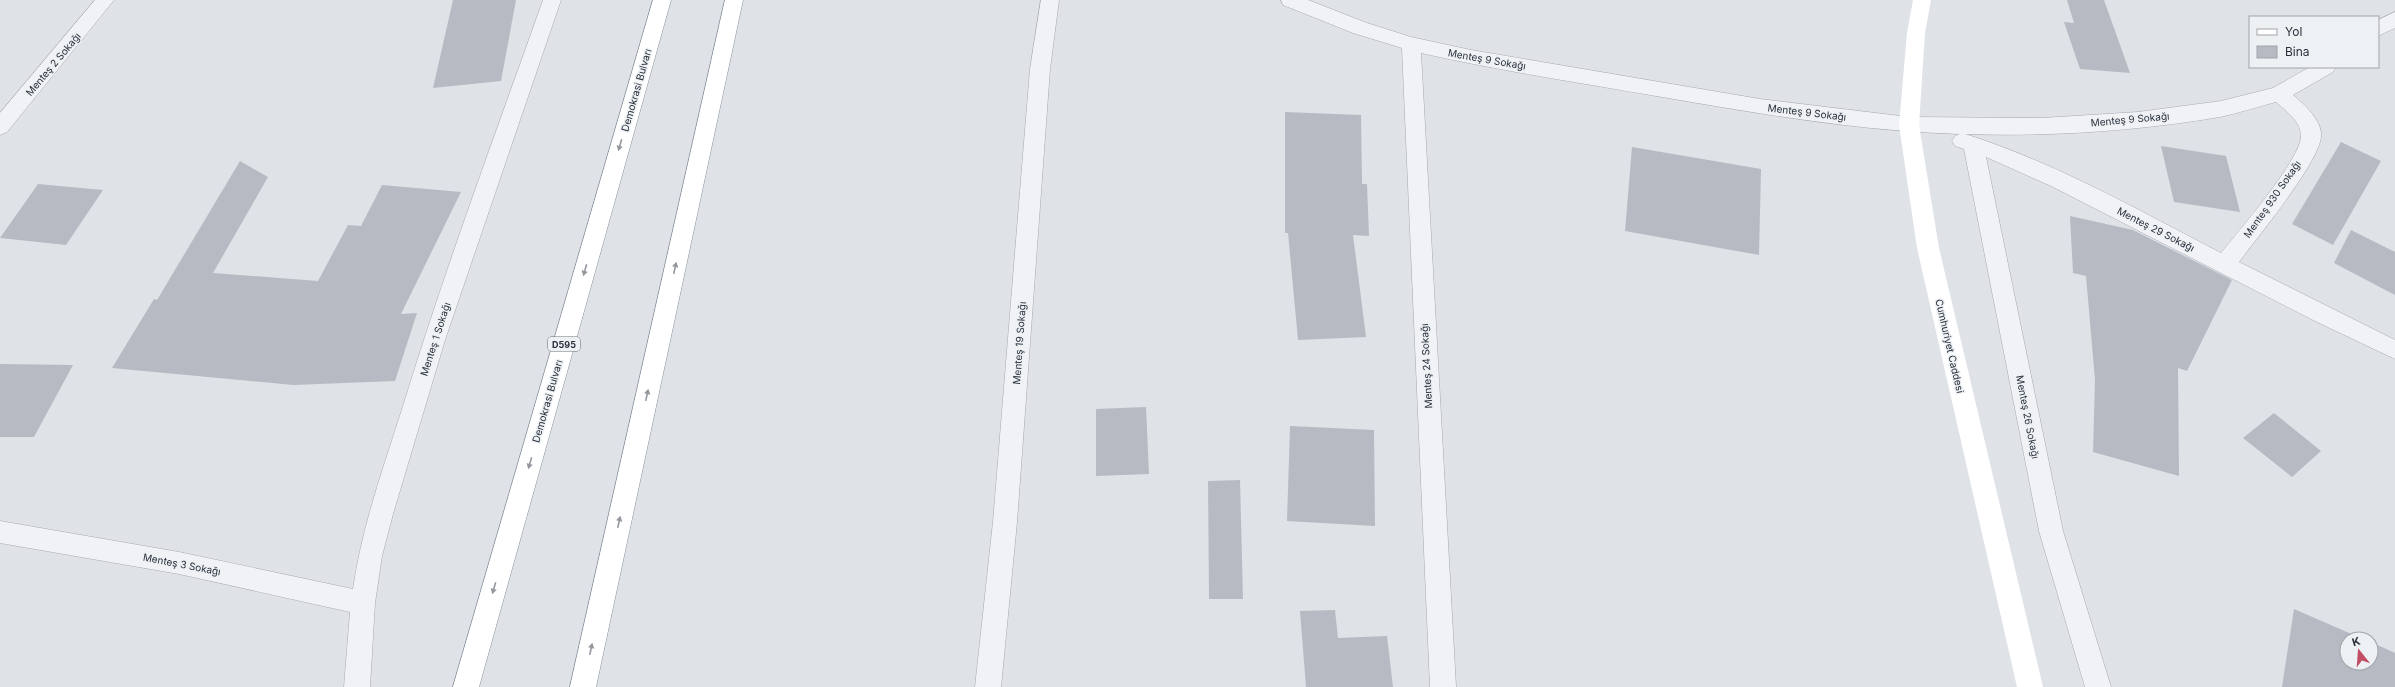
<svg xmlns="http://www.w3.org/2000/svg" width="2395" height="687" font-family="Inter,sans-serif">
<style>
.building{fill:#b6bbc3}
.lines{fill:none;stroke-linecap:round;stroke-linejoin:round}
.street-casing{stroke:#a5a9b0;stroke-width:1}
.highway-casing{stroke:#87909c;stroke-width:1}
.street{fill:#f1f2f5;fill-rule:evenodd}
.secondary{fill:#fff;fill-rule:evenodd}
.highway{fill:#fff;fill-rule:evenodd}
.oneway{fill:#94989e}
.labels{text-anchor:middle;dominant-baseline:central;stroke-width:3;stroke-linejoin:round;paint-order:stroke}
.shield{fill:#eef1f4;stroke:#646a73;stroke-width:1}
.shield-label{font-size:9px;font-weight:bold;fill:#29303c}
.street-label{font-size:10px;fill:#29303c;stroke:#eef1f4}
</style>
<rect width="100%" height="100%" fill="#dfe2e7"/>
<path class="building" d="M453,0H516L501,81L433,88Z
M2067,0H2104L2130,73L2080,69L2064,22L2074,23Z
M1285,112L1361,115L1362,184H1367L1369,236L1353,235L1366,337L1298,340L1288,233H1285Z
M2341,142L2381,161L2333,245L2292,224Z
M2161,146L2226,156L2240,212L2174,202Z
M1632,147L1761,169L1759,255L1625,231Z
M240,161L268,177L213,273L318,281L348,225L361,226L382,185L461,192L401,314L417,313L395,381L293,385L112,368L154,299L157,300Z
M38,184L103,190L66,245L0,238Z
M2070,216L2133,230L2232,280L2187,371L2178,368L2179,476L2093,452L2095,380L2086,276L2073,273Z
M2351,230L2395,252V295L2334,263Z
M0,364L73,365L34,437H0Z
M1146,407L1149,474L1096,476V409Z
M2274,413L2321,451L2292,477L2243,438Z
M1290,426L1374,430L1375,526L1287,521Z
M1240,480L1243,599H1209L1208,481Z
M2294,609L2363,639H2347V663H2371V642L2395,653V687H2282Z
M1335,610L1338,638L1387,636L1393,687H1306L1300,611Z"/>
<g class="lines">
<g class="street-casing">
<path id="street" d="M95,0H114L7,132L0,135V113Z
M543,0H561L445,340L393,514L382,556L375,603L370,687H344L350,612L179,574L0,543V521L179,552L353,589C362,526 384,466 403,406C445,269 495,135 543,0Z
M1041,0H1059L1050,69L1017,522L1001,687H975L993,522L1030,69Z
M1281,0H1308L1367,23L1411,37L1471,50L1760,99L1909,117L2042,118L2138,112L2221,101L2273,88L2310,67H2336L2333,72L2293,95C2304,104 2323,121 2321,137C2318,164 2257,238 2239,262L2395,340V359L2317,322L2051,186L1986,157L2063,531L2111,687H2085L2039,531L1964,149L1955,146L1952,141L1955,136L1960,134C1860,131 1761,114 1662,97C1582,83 1501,71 1421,53L1456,687H1430L1402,48L1353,33L1283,5ZM2276,102C2286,111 2301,121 2301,136C2301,159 2238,232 2221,253C2138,210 2054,162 1965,134C2049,137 2136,131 2220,117C2238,113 2257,107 2276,102Z
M2395,12V28L2378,36V20Z"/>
</g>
<g class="highway-casing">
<path id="highway" d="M653,0H671L479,687H453Z
M725,0H743L596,687H570Z"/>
</g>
<use href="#street" class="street"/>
<path class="secondary" d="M1913,0H1931L1925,33L1919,125L1939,248L2043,687H2017L1917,248L1899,125L1907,33Z"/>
<use href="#highway" class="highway"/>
</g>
<defs><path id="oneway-solid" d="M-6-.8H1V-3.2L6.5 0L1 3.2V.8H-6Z"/></defs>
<g class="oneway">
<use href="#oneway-solid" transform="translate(620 145) rotate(106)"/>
<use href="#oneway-solid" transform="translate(675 268) rotate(-78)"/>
<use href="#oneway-solid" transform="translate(585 270) rotate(106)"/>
<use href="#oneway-solid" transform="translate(647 395) rotate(-78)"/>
<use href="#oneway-solid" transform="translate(530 463) rotate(106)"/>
<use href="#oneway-solid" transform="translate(619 522) rotate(-78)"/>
<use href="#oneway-solid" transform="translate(494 588) rotate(106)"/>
<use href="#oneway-solid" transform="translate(591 649) rotate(-78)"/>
</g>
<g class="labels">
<rect class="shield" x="548" y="337" width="32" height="14" rx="3"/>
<g class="shield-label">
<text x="564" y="344">D595</text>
</g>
<g class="street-label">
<text transform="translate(1487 59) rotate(10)">Menteş 9 Sokağı</text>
<text transform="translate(53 64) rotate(-50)">Menteş 2 Sokağı</text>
<text transform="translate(636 90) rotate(-74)">Demokrasi Bulvarı</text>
<text transform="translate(1807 112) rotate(7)">Menteş 9 Sokağı</text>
<text transform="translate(2130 119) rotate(-5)">Menteş 9 Sokağı</text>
<text transform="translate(2272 199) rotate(-55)">Menteş 930 Sokağı</text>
<text transform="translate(2156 229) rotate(27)">Menteş 29 Sokağı</text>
<text transform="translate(435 339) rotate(-72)">Menteş 1 Sokağı</text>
<text transform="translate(1019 343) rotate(-86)">Menteş 19 Sokağı</text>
<text transform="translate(1950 346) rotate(77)">Cumhuriyet Caddesi</text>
<text transform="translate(1426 366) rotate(-93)">Menteş 24 Sokağı</text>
<text transform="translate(547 401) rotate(-74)">Demokrasi Bulvarı</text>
<text transform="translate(2028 417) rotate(79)">Menteş 26 Sokağı</text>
<text transform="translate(182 564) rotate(11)">Menteş 3 Sokağı</text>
</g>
</g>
<rect x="2249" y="16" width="130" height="52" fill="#eef1f4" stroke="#9fa4aa"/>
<rect x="2257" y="29" width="20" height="6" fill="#ffffff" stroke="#9fa4aa"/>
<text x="2285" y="36" font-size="12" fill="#29303c">Yol</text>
<rect x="2257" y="46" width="20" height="12" fill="#b6bbc3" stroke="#9fa4aa"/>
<text x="2285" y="56" font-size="12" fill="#29303c">Bina</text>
<g transform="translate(2359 651) rotate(343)"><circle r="19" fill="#eef1f4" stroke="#9fa4aa"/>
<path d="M0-3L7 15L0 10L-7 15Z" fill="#c14e62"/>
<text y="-6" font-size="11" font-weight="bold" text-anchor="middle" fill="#29303c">K</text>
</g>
</svg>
